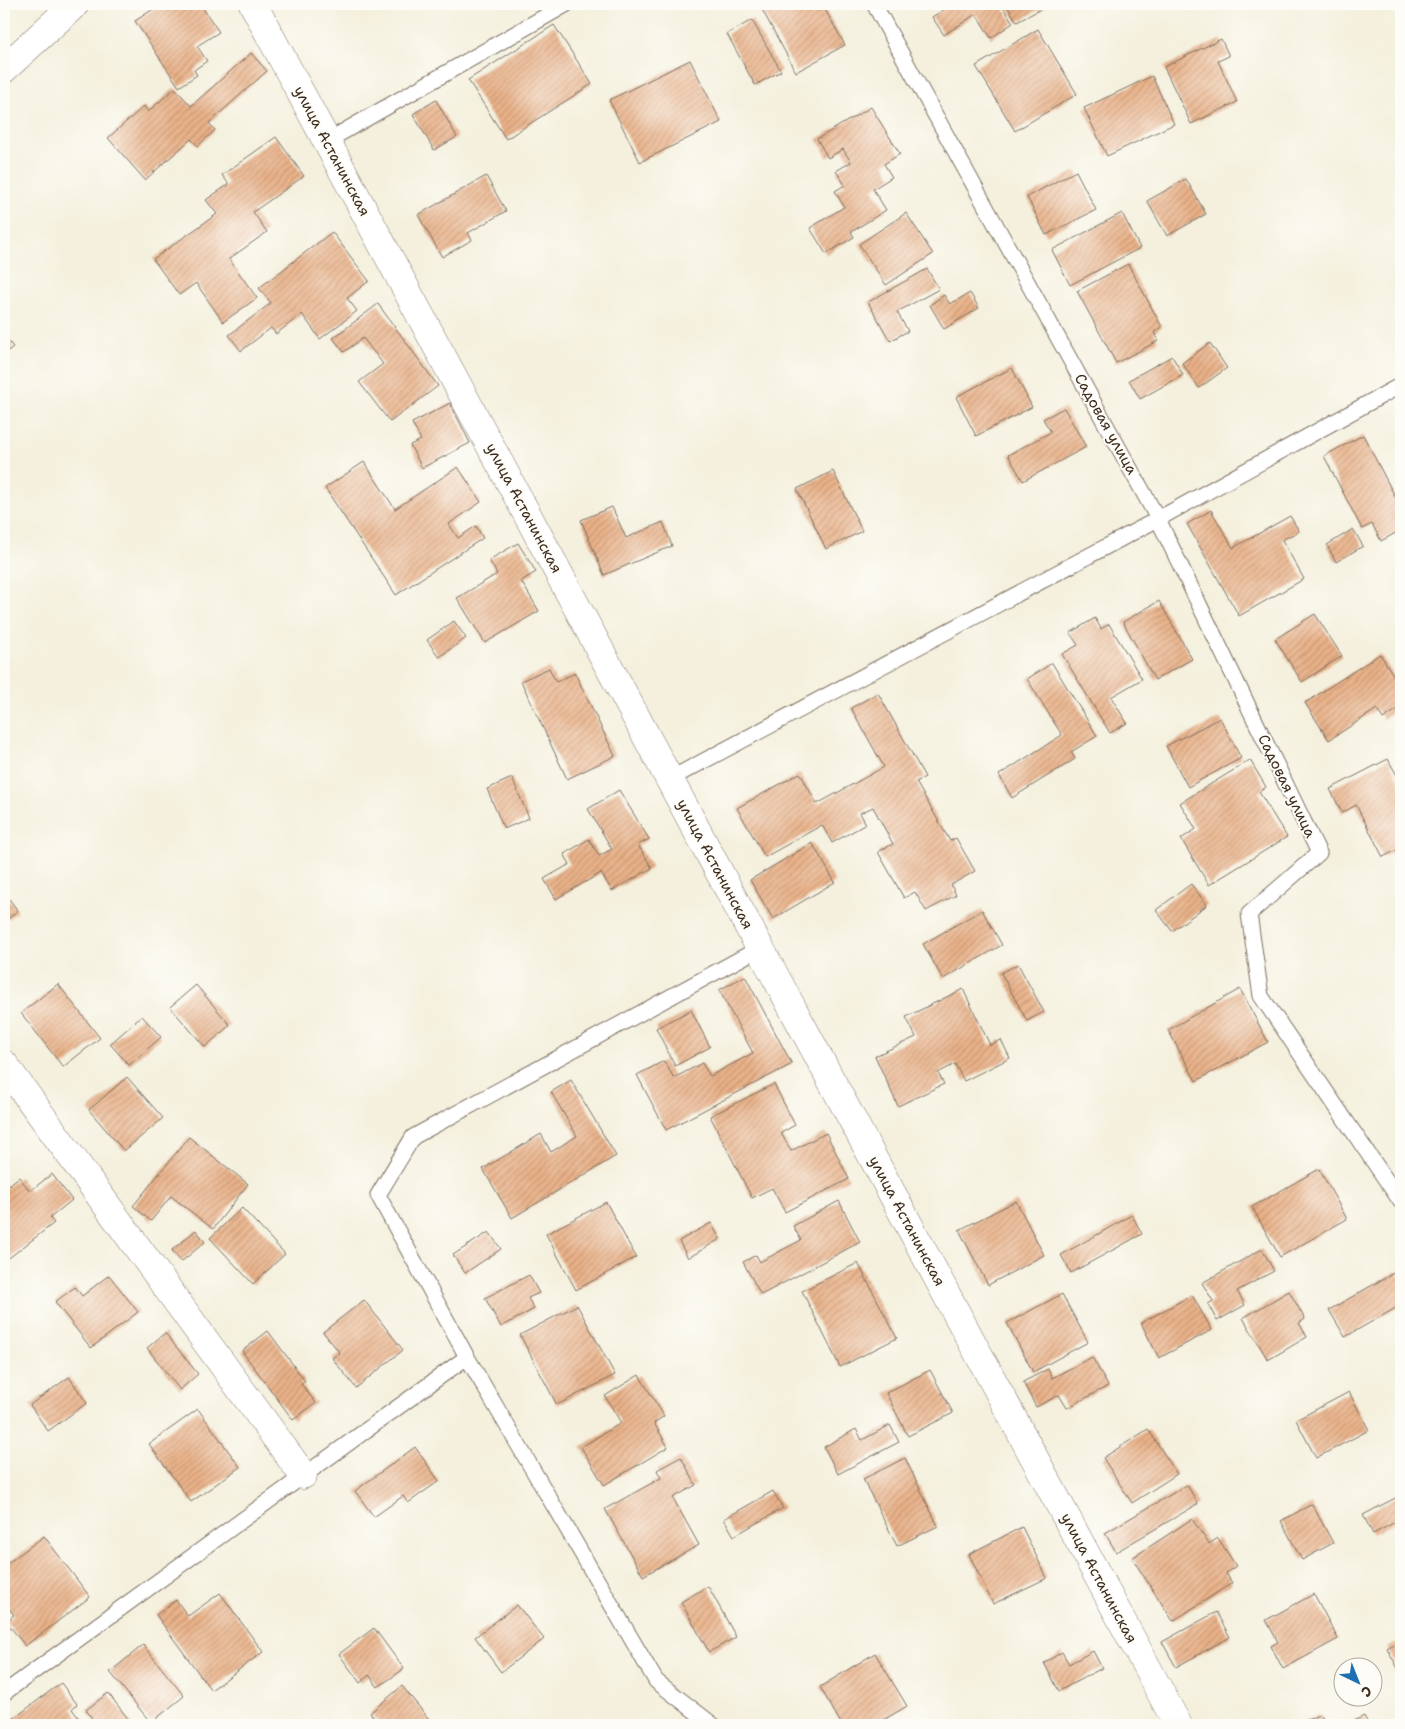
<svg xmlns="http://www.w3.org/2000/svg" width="1405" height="1729" font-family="'Shantell Sans',sans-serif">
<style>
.building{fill:url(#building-hatch)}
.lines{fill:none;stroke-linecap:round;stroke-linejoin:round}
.service-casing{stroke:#7c6f61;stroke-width:17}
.minor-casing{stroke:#7c6f61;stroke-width:29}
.tertiary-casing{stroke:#7c6f61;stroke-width:29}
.service{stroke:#fff;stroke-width:15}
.minor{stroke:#fff;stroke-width:28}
.tertiary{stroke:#fff;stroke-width:28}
.labels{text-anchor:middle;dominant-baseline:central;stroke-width:4;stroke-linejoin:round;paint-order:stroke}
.street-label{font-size:15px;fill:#3b2a1e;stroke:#fdfcf7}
</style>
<defs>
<pattern id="building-hatch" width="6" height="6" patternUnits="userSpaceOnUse" patternTransform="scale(1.25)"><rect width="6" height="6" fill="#eab289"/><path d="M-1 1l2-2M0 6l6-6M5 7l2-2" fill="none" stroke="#bf916f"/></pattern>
</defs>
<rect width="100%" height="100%" fill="#fdfcf7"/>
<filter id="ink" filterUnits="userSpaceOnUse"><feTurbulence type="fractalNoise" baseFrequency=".02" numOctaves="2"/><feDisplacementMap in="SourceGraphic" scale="10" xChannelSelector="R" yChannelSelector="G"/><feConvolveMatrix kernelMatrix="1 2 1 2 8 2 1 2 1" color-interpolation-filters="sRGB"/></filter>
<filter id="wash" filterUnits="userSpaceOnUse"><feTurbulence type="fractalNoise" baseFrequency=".0096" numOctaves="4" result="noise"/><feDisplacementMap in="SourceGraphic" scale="20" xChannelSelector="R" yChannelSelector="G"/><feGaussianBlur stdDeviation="1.12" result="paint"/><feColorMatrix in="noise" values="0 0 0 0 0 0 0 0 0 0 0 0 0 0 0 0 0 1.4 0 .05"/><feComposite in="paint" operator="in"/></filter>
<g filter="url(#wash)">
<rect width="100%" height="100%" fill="#f4f0dd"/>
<g id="blocks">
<path class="building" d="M161,4H200L219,32L197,46L207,61L194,70L197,75L179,87L135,21Z
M759,4H822L845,45L796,72Z
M953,4H1001L1013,23L991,38L976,14L944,35L932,17Z
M1006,4H1050L1017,22Z
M752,20L781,71L755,85L727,34Z
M554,25L592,84L506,139L468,80Z
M1038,29L1077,94L1015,131L976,66Z
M1221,39L1229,56L1218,61L1237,102L1191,124L1164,67Z
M251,53L267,71L209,123L215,130L198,146L191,139L145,180L108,138L144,106L148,112L175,88L191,106Z
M690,60L721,122L640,162L609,100Z
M1152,76L1174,124L1107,156L1084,108Z
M436,100L457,137L434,150L413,114Z
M871,107L900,154L884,164L892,177L873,189L886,210L851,232L854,237L826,254L810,228L844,207L835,191L845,185L836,171L851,162L843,149L828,158L817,139Z
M276,137L304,176L253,212L267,232L229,259L257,298L223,322L196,283L179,295L153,259L217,214L206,200L229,184L222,175Z
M1076,171L1096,210L1046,235L1027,197Z
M486,176L506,211L468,233L472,240L442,257L418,215Z
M1186,179L1206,214L1167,236L1147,201Z
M906,213L933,254L886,285L859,244Z
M1122,213L1140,248L1070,285L1052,250Z
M332,232L369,281L347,298L357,311L320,339L302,314L276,334L271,328L241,351L229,335L271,303L259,288Z
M1128,264L1162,327L1154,332L1158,341L1116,363L1077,291Z
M927,269L939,289L897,312L908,331L890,341L868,302Z
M970,293L979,308L944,329L930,305L944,295L950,304Z
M378,304L438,386L390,422L359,382L383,364L363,338L344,352L333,338Z
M4,335L13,347L4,354Z
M1210,343L1227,368L1199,388L1182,363Z
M1172,356L1183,375L1140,399L1129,380Z
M1012,368L1032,407L976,436L956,397Z
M450,403L470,443L422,468L410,445L421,440L412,423Z
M1064,408L1086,447L1023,481L1008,455L1051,432L1043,419Z
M1363,435L1401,508V530L1381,541L1372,524L1362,529L1324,456Z
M364,462L395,509L458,467L481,502L449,524L458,538L476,526L483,538L396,595L325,488Z
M833,471L862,531L826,549L797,489Z
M612,507L626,538L663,522L672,546L604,575L581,520Z
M1211,510L1233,548L1290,516L1299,531L1282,540L1304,579L1239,616L1187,524Z
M1353,529L1363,546L1336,562L1327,545Z
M518,543L536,572L521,581L539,611L485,643L457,598L497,574L489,560Z
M1159,601L1192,659L1155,680L1123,622Z
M1315,614L1342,656L1302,682L1275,639Z
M1095,618L1101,629L1109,624L1142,679L1111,697L1127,723L1110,733L1062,654L1078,645L1070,633Z
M454,621L466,638L439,657L427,640Z
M1380,654L1401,687V707L1383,719L1377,709L1329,740L1305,703Z
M1052,663L1097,736L1071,752L1075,759L1012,798L999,775L1062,735L1027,679Z
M549,668L556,682L575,673L615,756L567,779L521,681Z
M878,693L925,777L916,782L950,841L956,838L975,871L951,885L956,895L926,911L915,892L904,898L878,852L893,844L873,807L860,813L866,824L832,843L822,825L765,857L737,808L800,773L817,804L884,767L851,708Z
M1220,718L1241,758L1188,787L1166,746Z
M1388,759L1401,783V848L1383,857L1356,805L1342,813L1330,789Z
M1250,760L1266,787L1259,792L1287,837L1209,885L1181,839L1196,829L1180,803Z
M512,778L529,818L504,829L487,789Z
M619,790L649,839L638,845L652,868L612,891L601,873L556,899L544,879L570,864L564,854L589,839L599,856L612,849L588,809Z
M812,843L835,882L773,919L750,880Z
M1191,884L1207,905L1172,931L1156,910Z
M4,892L18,911L4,922Z
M982,910L1002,945L943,979L923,944Z
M1018,964L1044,1012L1027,1021L1001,973Z
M745,976L792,1064L666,1130L637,1075L664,1061L674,1078L702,1063L710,1076L753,1053L719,990Z
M58,984L100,1038L63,1067L21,1013Z
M196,985L230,1025L205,1047L170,1007Z
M963,989L990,1045L1001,1040L1010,1058L964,1081L955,1064L938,1073L944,1084L898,1106L875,1056L916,1037L906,1017Z
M1240,989L1268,1042L1196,1081L1168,1030Z
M691,1010L710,1047L675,1066L656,1028Z
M142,1016L161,1037L129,1065L110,1044Z
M127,1077L163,1118L124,1151L89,1110Z
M571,1080L616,1156L512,1218L483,1169L541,1134L551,1152L577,1136L551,1092Z
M774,1084L795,1125L781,1133L791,1151L826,1133L849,1179L785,1212L772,1188L752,1198L710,1116Z
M189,1137L248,1184L213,1229L171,1196L151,1221L133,1206Z
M1319,1169L1347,1219L1280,1257L1252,1207Z
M52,1174L72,1200L50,1218L54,1223L5,1261L4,1259V1189L19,1177L30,1191Z
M839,1201L860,1242L761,1295L743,1262L756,1255L760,1262L801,1240L793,1226Z
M1016,1201L1044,1255L988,1285L959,1230Z
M606,1202L636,1257L576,1290L546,1234Z
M242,1208L285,1254L253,1284L210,1238Z
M1132,1215L1142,1234L1071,1273L1061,1255Z
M711,1223L720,1239L688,1258L679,1241Z
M196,1230L205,1242L181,1262L172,1250Z
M489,1232L501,1249L465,1273L453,1255Z
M1262,1249L1274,1271L1237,1291L1245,1305L1217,1321L1208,1304L1213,1301L1202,1283Z
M858,1263L897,1338L840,1367L802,1291Z
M1397,1271L1401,1278V1305L1345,1337L1329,1310Z
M109,1275L138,1312L91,1348L55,1302L75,1287L82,1296Z
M529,1275L539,1293L528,1298L534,1309L501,1327L485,1298Z
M1289,1291L1305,1319L1299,1323L1307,1337L1268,1360L1243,1318Z
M1062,1294L1088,1342L1033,1372L1007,1323Z
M1192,1295L1212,1330L1159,1358L1141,1323Z
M364,1300L403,1350L356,1388L332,1358L340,1353L323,1332Z
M577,1305L615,1375L557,1405L520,1335Z
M268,1331L305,1381L301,1384L316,1403L293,1420L242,1351Z
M165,1333L198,1374L180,1390L147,1348Z
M1092,1357L1108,1386L1067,1408L1059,1395L1036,1407L1023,1382L1048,1369L1052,1378Z
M930,1370L953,1413L908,1436L886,1393Z
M639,1375L664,1416L654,1423L668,1447L604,1485L581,1447L621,1423L605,1396Z
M69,1377L87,1403L48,1431L30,1405Z
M1349,1392L1369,1430L1316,1458L1296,1420Z
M198,1409L240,1467L191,1502L149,1444Z
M890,1425L899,1442L838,1474L824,1447L856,1429L862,1440Z
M1148,1429L1177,1474L1132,1503L1103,1458Z
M415,1447L439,1481L408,1503L403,1496L374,1517L355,1491Z
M681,1457L696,1485L673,1498L699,1545L643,1576L605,1509L661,1478L657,1470Z
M905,1458L938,1526L897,1546L863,1479Z
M1187,1485L1198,1504L1116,1552L1105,1533Z
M773,1491L783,1508L734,1536L724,1519Z
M1401,1495V1519L1373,1534L1363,1515Z
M1312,1504L1333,1543L1302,1560L1281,1521Z
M1192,1519L1209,1544L1218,1538L1236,1566L1226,1573L1232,1583L1173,1621L1132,1558Z
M1022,1527L1047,1578L993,1604L969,1554Z
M44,1536L90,1597L25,1646L6,1621L14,1615L4,1602V1566Z
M708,1586L736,1637L709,1652L681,1602Z
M220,1593L263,1652L211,1690L156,1615L176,1600L188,1616Z
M1314,1594L1338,1639L1283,1669L1271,1646L1278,1642L1266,1620Z
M517,1605L544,1639L501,1672L475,1637Z
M1216,1612L1230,1637L1176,1667L1162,1642Z
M374,1628L404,1669L378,1687L369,1675L360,1683L339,1654Z
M1401,1640V1674L1387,1648Z
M143,1645L184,1696L151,1723L110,1672Z
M1093,1651L1102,1668L1059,1691L1044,1663L1062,1652L1069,1664Z
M875,1653L907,1706L875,1725H842L820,1687Z
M61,1683L77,1704L72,1709L84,1725H5Z
M402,1686L433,1724L432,1725H380L370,1713Z
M108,1693L133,1725H97L86,1710Z
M1320,1714L1326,1725H1298Z
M1364,1716L1369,1725H1346Z"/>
</g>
</g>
<g filter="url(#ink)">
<use href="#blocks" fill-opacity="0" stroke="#7c6f61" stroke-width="1"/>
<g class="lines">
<g class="service-casing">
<path id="service" d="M874,4L1158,519L1319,853L1249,914L1261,996L1401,1202
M327,141L567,4
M670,779L1158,519L1401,385
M4,1693L467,1357
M713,1725L656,1681L467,1357L378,1195L413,1137L760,948"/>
</g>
<g class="minor-casing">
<path id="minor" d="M4,69L75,4
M760,948L1178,1725
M4,1064L303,1475"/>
</g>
<g class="tertiary-casing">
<path id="tertiary" d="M253,4L760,948"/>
</g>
<use href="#service" class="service"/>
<use href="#minor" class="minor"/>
<use href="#tertiary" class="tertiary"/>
</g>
</g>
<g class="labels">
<g class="street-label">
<text transform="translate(332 151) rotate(62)">улица Астанинская</text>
<text transform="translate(1106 424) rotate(61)">Садовая улица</text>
<text transform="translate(524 508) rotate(62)">улица Астанинская</text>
<text transform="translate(1287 786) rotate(64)">Садовая улица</text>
<text transform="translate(715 864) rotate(62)">улица Астанинская</text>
<text transform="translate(907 1221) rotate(62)">улица Астанинская</text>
<text transform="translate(1099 1578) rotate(62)">улица Астанинская</text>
</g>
</g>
<rect width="1405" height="1729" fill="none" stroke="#fdfcf7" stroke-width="20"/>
<g transform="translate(1358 1682) rotate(137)"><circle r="24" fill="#fdfcf7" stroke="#afa8a0"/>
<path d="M0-4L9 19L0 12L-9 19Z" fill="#1f6fb2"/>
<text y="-8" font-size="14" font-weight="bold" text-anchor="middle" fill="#3b2a1e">С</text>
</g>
</svg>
